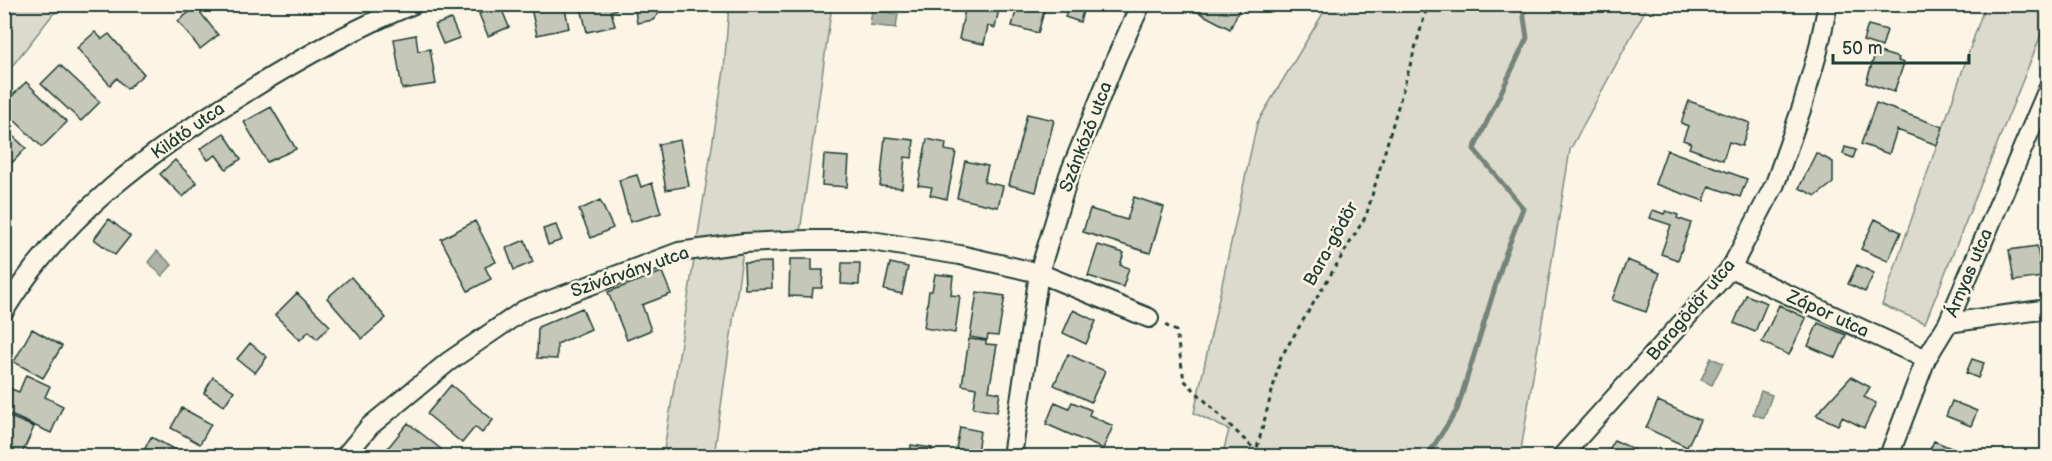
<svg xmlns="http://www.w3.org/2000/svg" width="2052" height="461" font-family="'Balsamiq Sans',sans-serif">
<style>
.green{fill:#dcdacc;stroke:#7e8c80;stroke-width:1.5}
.water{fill:#aeb3a7;stroke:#758479;stroke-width:1.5}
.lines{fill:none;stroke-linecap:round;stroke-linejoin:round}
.stream{stroke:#758479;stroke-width:5}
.building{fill:#c5c7b9;stroke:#1f3d34;stroke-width:1.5}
.minor-casing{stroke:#1f3d34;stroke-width:22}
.path{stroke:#1f3d34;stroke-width:3;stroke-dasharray:4.5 4.5;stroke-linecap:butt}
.minor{stroke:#fcf5e5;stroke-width:18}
.labels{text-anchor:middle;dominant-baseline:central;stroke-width:5;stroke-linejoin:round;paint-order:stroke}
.street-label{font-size:18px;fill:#1f3d34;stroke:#fcf5e5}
</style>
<rect width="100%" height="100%" fill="#fcf5e5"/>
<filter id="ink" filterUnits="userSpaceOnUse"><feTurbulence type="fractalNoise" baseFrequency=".0167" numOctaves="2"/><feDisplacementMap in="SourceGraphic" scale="12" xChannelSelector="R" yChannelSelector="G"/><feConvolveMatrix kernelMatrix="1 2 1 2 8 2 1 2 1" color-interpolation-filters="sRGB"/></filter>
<g filter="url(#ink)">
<path class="green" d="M5,4L69,5L53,14L5,75Z
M729,5H832L800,232L744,243L714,456H663L724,70Z
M1328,5H1648L1570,150L1520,456H1222L1229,430L1194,413L1257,123Z
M1985,5H2047V20L1925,323L1882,305Z"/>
<path class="water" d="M872,10L898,14L896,28L870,25Z
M157,251L172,265L162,276L148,262Z
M1711,358L1723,363L1712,385L1701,380Z
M1761,391L1772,395L1764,418L1753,414Z"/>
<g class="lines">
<path class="stream" d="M1373,456L1376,454L1429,453L1457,410L1505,255L1523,208L1474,149L1527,38L1522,4"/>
</g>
<path class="building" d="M530,4H564L569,28L537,35Z
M580,4H620L621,8L611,11L615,26L587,32Z
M634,4H663L661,11L653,20L637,23Z
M902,4H923L922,10L902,6Z
M966,4H1000L995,28L988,26L984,44L959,39Z
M1018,4H1046L1038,33L1012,26Z
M1069,4H1085L1080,22L1065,17Z
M1183,4H1242L1230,29Z
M500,5L509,27L488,36L479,14Z
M196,7L218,35L200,49L178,21Z
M451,19L459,38L443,44L435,25Z
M1868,25L1887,30L1882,47L1863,41Z
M95,32L102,39L109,34L144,74L127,89L117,78L110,85L77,48Z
M416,35L418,51L430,49L436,84L402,89L394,39Z
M1876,51L1899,58L1898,61L1904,63L1894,92L1866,83Z
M60,65L100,102L81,121L41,84Z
M26,82L67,122L42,147L4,110V104Z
M1689,101L1750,123L1742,146L1729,142L1723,160L1689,148L1691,143L1683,140L1688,126L1681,123Z
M1876,103L1943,127L1937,145L1897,130L1889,154L1861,144Z
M271,107L296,149L267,162L244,122Z
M1027,114L1054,120L1036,192L1009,185Z
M4,128L26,148L9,166L4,162Z
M224,133L241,159L226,169L216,155L208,160L200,149Z
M885,137L914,140L912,158L905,157L902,188L880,186Z
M927,139L946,143L945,150L956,152L947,199L930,195L932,187L918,185Z
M680,140L689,186L666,190L658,144Z
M1845,147L1856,150L1853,158L1843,154Z
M1667,150L1747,179L1740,197L1709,186L1704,201L1655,184Z
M1816,153L1833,162V183L1816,196L1799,188Z
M824,155L849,157L847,187L822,185Z
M175,160L197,183L183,197L160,174Z
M965,161L988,166L984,182L1003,186L998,207L957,198Z
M637,175L641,187L652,183L661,213L630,222L619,180Z
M1134,197L1164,207L1150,253L1083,232L1090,209L1127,220Z
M600,200L613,228L591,238L579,210Z
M1653,210L1664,214L1666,211L1678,215L1677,218L1691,223L1678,260L1661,254L1671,225L1650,218Z
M109,219L130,236L115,255L94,239Z
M1875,219L1901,232L1888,261L1861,249Z
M475,221L496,262L485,267L491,279L468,291L441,239Z
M556,225L562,240L548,245L543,229Z
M525,240L533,262L514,270L506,248Z
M1098,245L1124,253L1120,265L1129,268L1123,287L1088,276Z
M2037,246L2042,277L2014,281L2009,250Z
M790,259H812V270H823L822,288H813L812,297L789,296Z
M1627,260L1660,273L1646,312L1612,300Z
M771,262L772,288L745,289L744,263Z
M842,263H860L859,285L841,284Z
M890,263L908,267L902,294L884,290Z
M1857,265L1874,273L1865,292L1848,284Z
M662,272L671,294L642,305L651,330L627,340L608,292Z
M935,274L953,276L951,295L960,296L955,333L924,328L929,291H932Z
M351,277L386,318L362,339L327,298Z
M977,292L1005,296L998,336L988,335L987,340L970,337Z
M297,293L330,326L317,339L309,331L300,340L275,315Z
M1746,295L1767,303L1755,332L1734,323Z
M1779,305L1806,318L1789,355L1762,342Z
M582,308L591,329L557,344V359L537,358L538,327Z
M1073,310L1096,321L1086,344L1063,333Z
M1818,323L1846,335L1836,358L1808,346Z
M32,329L62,346L43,378L14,362Z
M969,339L986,341V344L997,345L989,391L1000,393L997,412L973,408L976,388L962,385Z
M250,343L267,357L255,373L237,359Z
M1068,354L1105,371L1091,402L1054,385Z
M1972,359L1984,363L1978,378L1966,373Z
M26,375L50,386L45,397L63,406L51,433L4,412V386L19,392Z
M213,377L234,391L224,406L204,393Z
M1851,377L1870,387L1864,397L1876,403L1864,428L1842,417L1838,425L1816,415Z
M451,385L493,420L482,433L475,427L462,443L427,414Z
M1658,401L1700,420L1687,447L1646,428Z
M1952,401L1977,411L1971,426L1946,416Z
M1055,402L1069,408L1072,402L1091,410L1089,415L1113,426L1103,449L1046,424Z
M182,408L211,424L200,444L171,428Z
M8,416L34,427L21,456H15L4,452V425Z
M408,423L441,449L435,456H395L386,450Z
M960,427L980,431L977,453L956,449Z
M151,437L187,456H141Z
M1614,440L1640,452L1638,456H1607Z
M1934,441L1956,450L1953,456H1927Z
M911,445L932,448L931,456H910Z
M733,449L764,451L763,456H733Z
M956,451L977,454V456H955Z"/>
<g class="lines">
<g class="minor-casing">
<path id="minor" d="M1731,268L1926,359
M4,311C62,216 152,150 245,93C299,59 355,28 414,4
M1948,323L2048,309
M345,456L370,426L448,362L524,310L679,252L744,243L807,240H865L960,255L1039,273L1149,318
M1012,456L1039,273L1069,175L1117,56L1141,4
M1562,456L1731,268L1775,184L1802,107L1818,51L1828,4
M1889,456L1926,359L1948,323L2048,89"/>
</g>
<path class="path" d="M1165,325L1176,331L1184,380L1256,451
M1255,456L1281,357L1366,216L1428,4"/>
<use href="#minor" class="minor"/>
</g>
</g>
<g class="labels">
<g class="street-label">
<text transform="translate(188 131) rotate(-35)">Kilátó utca</text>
<text transform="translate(1086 137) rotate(-69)">Szánkózó utca</text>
<text transform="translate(1331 244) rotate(-61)">Bara-gödör</text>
<text transform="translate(630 272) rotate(-19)">Szivárvány utca</text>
<text transform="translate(1969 273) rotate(-67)">Árnyas utca</text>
<text transform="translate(1691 310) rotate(-50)">Baragödör utca</text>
<text transform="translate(1828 314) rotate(25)">Zápor utca</text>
</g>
</g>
<rect width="2052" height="461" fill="none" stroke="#fcf5e5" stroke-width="24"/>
<rect x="12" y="12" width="2028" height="437" fill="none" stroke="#1f3d34" stroke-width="2" filter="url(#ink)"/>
<path d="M1833 54v9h136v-9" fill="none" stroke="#1f3d34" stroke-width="3"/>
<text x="1842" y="54" font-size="18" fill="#1f3d34" stroke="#fcf5e5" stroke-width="4.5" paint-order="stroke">50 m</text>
</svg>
